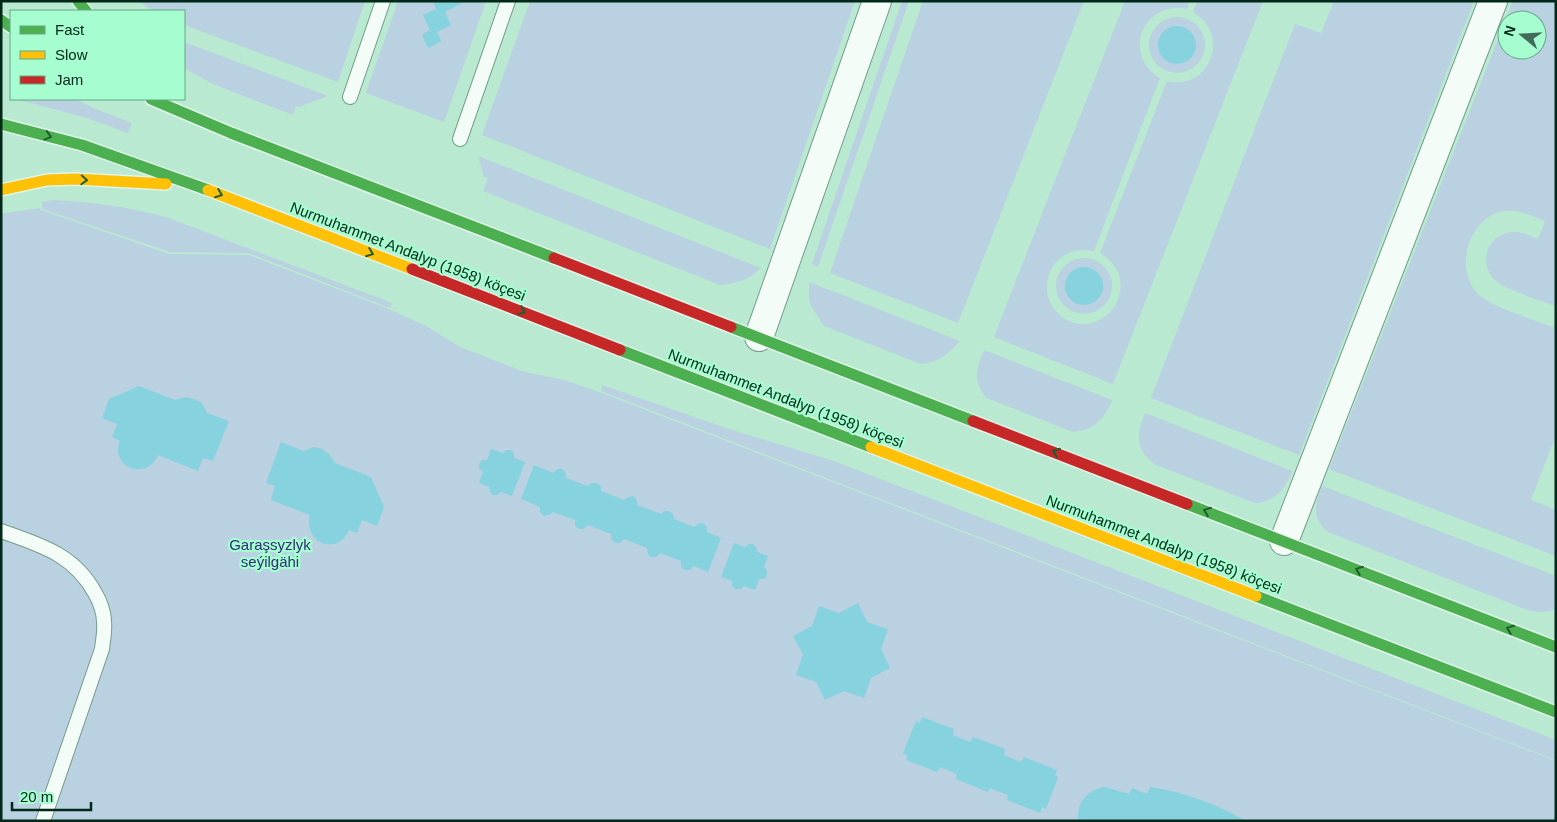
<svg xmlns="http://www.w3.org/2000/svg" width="1557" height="822" font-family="Arial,sans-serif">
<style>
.green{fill:#b9d1e0;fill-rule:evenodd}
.water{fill:#86d2df}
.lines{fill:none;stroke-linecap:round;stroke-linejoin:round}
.lane-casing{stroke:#749d8b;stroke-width:16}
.street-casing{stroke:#749d8b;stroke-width:30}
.fast-casing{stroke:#e0f5ea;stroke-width:14}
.slow-casing{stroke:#e0f5ea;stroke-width:14}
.jam-casing{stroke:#e0f5ea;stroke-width:14}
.lane{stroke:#f4fcf8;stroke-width:14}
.street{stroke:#f4fcf8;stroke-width:28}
.fast{stroke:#4caf50;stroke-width:11}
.slow{stroke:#ffc107;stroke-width:11}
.jam{stroke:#c62828;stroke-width:11}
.oneway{stroke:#1f5e2e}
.labels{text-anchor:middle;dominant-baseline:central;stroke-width:4.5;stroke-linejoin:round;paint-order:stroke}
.street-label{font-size:15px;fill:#012818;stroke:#a5fdd0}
.park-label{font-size:15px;fill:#332e79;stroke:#a5fdd0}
</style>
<rect width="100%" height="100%" fill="#b9e9d1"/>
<path class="green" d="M138,1H365L338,82L184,25V11H154Z
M398,1H486L444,122L366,93Z
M530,1H855L770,249L482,135Z
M902,1H909L818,267L812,264Z
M923,1H1084L958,323L830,273Z
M1125,1H1190L1187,9C1143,0 1121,55 1160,78L1094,251C1067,245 1045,264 1047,291C1048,301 1054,311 1062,317C1105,346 1147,280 1100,253L1167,81C1210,91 1232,34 1193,12L1197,1H1263L1113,384L994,337Z
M1334,1H1474L1299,455L1151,398L1295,24L1321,33Z
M1513,1H1556V306C1542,301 1504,289 1495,280C1477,263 1488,234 1512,232C1522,231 1530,236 1538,239L1545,221C1532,216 1518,209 1504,211C1469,216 1453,269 1478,294C1491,307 1537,321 1556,328V435L1531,500L1556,510V556L1329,469ZM1507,20H1537V50H1507Z
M1149 45a28 28 0 1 1 56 0a28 28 0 1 1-56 0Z
M184,42L328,96L299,107L296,106L293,115L213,84L184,68Z
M16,99H75L91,107L132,123L128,133L87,118Z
M478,156L761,268C749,279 737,284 720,285L483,191L488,178L484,177Z
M54,200C93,202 129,207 166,217L392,303L390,308L249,253L170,252L42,209V202Z
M39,208L41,210L169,254L249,255L389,309L428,327L460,347L525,372L564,380L599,392L1556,761V821H1V214Z
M1056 286a28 28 0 1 1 56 0a28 28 0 1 1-56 0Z
M809,282L960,341C949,353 938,363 921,364L824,326L811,306L809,297Z
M984,350L1112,400C1104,419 1095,430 1073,432L987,398C972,382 976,369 984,350Z
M602,385L732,430L834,461L1556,740V760L601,391Z
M1145,413L1292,471C1286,488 1275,503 1255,503L1156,465C1135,451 1136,434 1145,413Z
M1322,486L1556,576V609C1544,614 1534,612 1522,608L1328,532C1311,518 1315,504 1322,486Z"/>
<path class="water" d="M433,1H466L445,12L451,25L437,32L441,41L428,48L422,35L430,30L423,15L436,9Z
M1158 45a19 19 0 1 1 38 0a19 19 0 1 1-38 0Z
M1065 286a19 19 0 1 1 38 0a19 19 0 1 1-38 0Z
M139,386L175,400L186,397L194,399L202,403L207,413L229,421L213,461L203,458L198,471L158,455C147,482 109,467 120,441L112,437L117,424L102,418L109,399Z
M281,442L303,451L314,447L322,449L329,454L335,463L371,477L384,507L377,526L362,520L357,533L349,530C337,557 303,543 310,515L271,500L275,486L266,483Z
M491,449L503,453L506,450H511L514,453V458L525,462L512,496L501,492L498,495H493L490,492L489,487L479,483L483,472L479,468V464L482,460H487Z
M534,465L553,473L557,469H562L566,473V478L588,486L592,483H597L601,486V491L624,500L628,497L633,496L637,500V505L661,514L664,511H669L673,514L674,519L694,527L698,524L703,523L707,527V532L721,538L708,572L694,566L690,570H685L681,567V561L660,553L656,557H651L648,554L647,548L624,539L620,543H615L612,540L611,534L588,525L584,529H579L575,526V520L553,512L549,515L544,516L540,512V507L521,499Z
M734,543L745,547L749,544H753L756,547L757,552L768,556L764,567L767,571V575L764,579H759L755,590L744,586L741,589H736L732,586V581L721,577Z
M858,603L867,622L888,629L881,649L890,668L871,678L864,698L844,691L825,700L816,682L796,675L803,654L793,636L812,626L819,606L839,613Z
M922,717L954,729L953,735L970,742L973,737L1005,749L1004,755L1021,762L1024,757L1057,770L1055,775L1058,777L1046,809L1042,807L1040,813L1007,800L1008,795L990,788L988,792L956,779L957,774L940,767L937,772L906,760L907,755L903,753L916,721L920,723Z
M1105,787L1129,794L1132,788L1147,794L1150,787C1184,792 1216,804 1246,821H1078C1077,802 1087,790 1105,787Z"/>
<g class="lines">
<g class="lane-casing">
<path id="lane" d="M350,97L383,1
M460,139L508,1
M1,531C40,545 74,554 95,593C100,601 104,613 104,622C105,631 103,640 102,649L43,821"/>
</g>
<g class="street-casing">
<path id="street" d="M759,337L877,1
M1284,541L1493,1"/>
</g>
<g class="fast-casing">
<path id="fast" d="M78,1L86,11
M1,20L11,27
M151,99L231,133L554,258
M1,124L82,145L208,190
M731,327L973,421
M620,350L871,447
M1187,504L1556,647
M1256,596L1556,712"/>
</g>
<g class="slow-casing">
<path id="slow" d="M1,190L47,180L76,179L166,184
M208,190L412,269
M871,447L1256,596"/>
</g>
<g class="jam-casing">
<path id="jam" d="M554,258L731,327
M412,269L620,350
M973,421L1187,504"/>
</g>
<use href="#lane" class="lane"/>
<use href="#street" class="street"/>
<use href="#fast" class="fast"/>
<use href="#slow" class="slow"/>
<use href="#jam" class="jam"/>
</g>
<defs><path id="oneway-chevron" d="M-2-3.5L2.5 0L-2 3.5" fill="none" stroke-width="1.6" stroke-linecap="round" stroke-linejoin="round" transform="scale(1.25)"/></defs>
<g class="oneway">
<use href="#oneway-chevron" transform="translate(48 136) rotate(15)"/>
<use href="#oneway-chevron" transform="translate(84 180) rotate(3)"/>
<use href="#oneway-chevron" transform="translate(219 194) rotate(21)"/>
<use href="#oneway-chevron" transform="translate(370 253) rotate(21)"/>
<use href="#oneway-chevron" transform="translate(522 311) rotate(21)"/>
<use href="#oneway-chevron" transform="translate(1056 452) rotate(-159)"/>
<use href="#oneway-chevron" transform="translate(1207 511) rotate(-159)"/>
<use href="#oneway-chevron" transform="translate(1359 570) rotate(-159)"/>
<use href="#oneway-chevron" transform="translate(1510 629) rotate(-159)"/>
</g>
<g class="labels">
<g class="street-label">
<text transform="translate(408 251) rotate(21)">Nurmuhammet Andalyp (1958) köçesi</text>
<text transform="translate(786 398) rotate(21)">Nurmuhammet Andalyp (1958) köçesi</text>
<text transform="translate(1164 544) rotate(21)">Nurmuhammet Andalyp (1958) köçesi</text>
</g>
<g class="park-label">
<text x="270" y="544">Garaşsyzlyk<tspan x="270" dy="17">seýilgähi</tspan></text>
</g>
</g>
<rect width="1557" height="822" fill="none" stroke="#012818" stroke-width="5"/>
<rect x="10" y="10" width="175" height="90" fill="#a5fdd0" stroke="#63a886"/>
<rect x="20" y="26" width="25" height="8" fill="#4caf50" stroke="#63a886"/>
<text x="55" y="35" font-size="15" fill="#012818">Fast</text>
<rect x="20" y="51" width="25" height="8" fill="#ffc107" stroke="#63a886"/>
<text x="55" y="60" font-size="15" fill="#012818">Slow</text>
<rect x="20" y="76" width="25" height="8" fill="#c62828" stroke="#63a886"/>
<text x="55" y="85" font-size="15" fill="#012818">Jam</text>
<g transform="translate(1522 35) rotate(288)"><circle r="24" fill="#a5fdd0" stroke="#63a886"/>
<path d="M0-4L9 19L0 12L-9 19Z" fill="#416c59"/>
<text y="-8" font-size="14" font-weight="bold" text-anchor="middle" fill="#012818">N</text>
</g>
<path d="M12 802v8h79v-8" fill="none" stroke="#012818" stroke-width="2.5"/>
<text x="20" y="802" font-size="15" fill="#012818" stroke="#a5fdd0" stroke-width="4" paint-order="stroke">20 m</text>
</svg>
